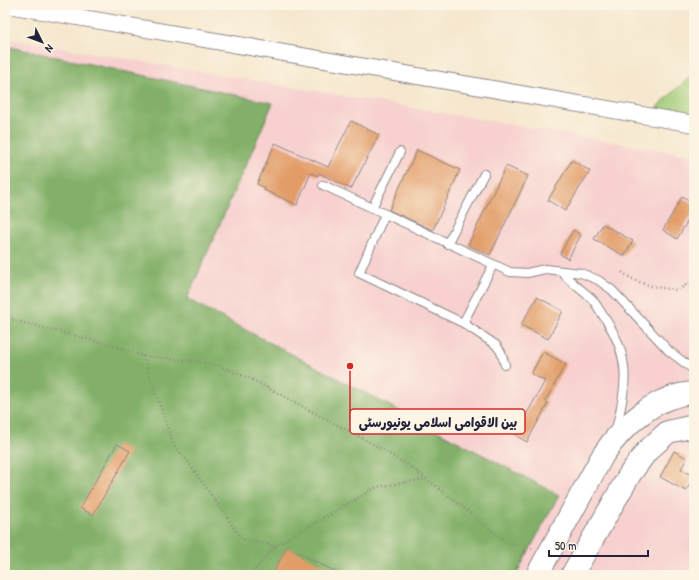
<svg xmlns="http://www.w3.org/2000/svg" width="699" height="580" font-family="'Patrick Hand','Playpen Sans Arabic',sans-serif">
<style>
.built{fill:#f7d0cf}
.green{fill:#a3cc78;stroke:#62775a}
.forest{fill:#82b068;stroke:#526952}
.building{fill:#e29c67}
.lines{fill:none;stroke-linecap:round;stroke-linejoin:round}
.lane-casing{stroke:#8c8484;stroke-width:10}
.street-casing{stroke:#8c8484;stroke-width:18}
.secondary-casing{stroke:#8c8484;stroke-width:24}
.path{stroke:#8c8484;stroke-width:2.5;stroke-dasharray:1 3;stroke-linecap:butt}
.lane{stroke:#fff;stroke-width:8}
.street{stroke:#fff;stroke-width:16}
.secondary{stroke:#fff;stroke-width:22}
.leader{fill:none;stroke:#d62828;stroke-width:1.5}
.callout-dot{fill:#d62828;stroke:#fcf5e5;stroke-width:1.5}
.callout{fill:#fcf5e5;stroke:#d62828;stroke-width:1.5}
.callout-label{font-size:13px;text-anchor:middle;font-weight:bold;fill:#22223b}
</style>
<rect width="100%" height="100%" fill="#fcf5e5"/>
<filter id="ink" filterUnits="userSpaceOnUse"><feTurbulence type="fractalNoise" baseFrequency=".025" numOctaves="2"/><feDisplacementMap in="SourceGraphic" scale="8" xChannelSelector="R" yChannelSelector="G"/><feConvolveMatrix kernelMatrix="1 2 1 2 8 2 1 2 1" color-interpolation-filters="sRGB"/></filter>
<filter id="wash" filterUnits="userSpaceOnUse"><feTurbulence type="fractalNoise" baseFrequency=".012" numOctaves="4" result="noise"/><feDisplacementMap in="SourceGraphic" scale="16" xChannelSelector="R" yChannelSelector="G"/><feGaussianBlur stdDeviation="0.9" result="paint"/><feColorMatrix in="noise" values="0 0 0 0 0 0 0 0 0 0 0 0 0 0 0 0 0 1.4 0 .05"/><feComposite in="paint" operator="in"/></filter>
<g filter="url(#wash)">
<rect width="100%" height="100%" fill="#f6e7ce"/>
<path class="built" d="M5,38L694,156V575H5Z"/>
<path class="green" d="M694,73V114L656,108Z"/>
<path class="forest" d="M5,46L273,103L187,299L559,495L516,575H5Z"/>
<g id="blocks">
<path class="building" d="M351,121L379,135L351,189L319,173L318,176L311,173L297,205L264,190L265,188L257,184L275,143L328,167Z
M417,150L460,170L433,230L389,210Z
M572,160L590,171L565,211L548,200Z
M506,166L528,176L490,255L468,245Z
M682,197L694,204V210L677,239L663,230Z
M603,224L633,241L624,256L594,239Z
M573,230L581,235L568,259L560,254Z
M537,297L563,311L548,339L521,325Z
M543,352L566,364L545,401L548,403L527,442L515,435L545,381L531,374Z
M117,444L130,451L93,515L80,508Z
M674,451L687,458L681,469L694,476L686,491L660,477Z
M287,547L342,575H272Z"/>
</g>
</g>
<g filter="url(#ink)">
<use href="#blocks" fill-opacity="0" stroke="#8c8484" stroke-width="1"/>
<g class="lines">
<g class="lane-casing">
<path id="lane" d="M323,185L510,272L527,273L545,269L581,273L598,280L612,290L669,351L694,370
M372,208L400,152
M385,214L359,273L463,323L496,345L501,352L505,365
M447,244L484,174
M562,272C571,283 582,290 592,299C597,305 601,313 606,320C631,358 627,386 616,429
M463,323L493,265"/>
</g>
<g class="street-casing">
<path id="street" d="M8,5L694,124"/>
</g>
<g class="secondary-casing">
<path id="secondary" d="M537,575L603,455C623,425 656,395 694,393
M572,575L630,474L647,451L668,432L694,426"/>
</g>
<path class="path" d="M622,272C638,285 658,288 678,290L694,280
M5,318L111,345L143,356L192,361L220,366L251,379L377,446L412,468L463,507L505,541L533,549
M143,356L174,446L189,463L242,539L275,546L377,487L426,479
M250,575L275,546"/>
<use href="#lane" class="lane"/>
<use href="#street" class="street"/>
<use href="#secondary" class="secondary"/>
</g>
</g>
<path class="leader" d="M350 366L350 422"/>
<circle class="callout-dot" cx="350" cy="366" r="4"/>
<rect class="callout" x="350" y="409" width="175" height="25" rx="4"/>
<g class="callout-label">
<text x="438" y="427">بین الاقوامی اسلامی یونیورسٹی</text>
</g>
<rect width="699" height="580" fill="none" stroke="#fcf5e5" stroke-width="20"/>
<g transform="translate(42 42) rotate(132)" stroke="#fcf5e5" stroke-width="3" paint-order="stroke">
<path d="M0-3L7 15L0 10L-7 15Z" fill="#22223b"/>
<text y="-6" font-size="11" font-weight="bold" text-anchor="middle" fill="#22223b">N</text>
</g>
<path d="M549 550v6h99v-6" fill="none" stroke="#22223b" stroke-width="2"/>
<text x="555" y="550" font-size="12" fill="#22223b" stroke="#fcf5e5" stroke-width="3" paint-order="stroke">50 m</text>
</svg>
